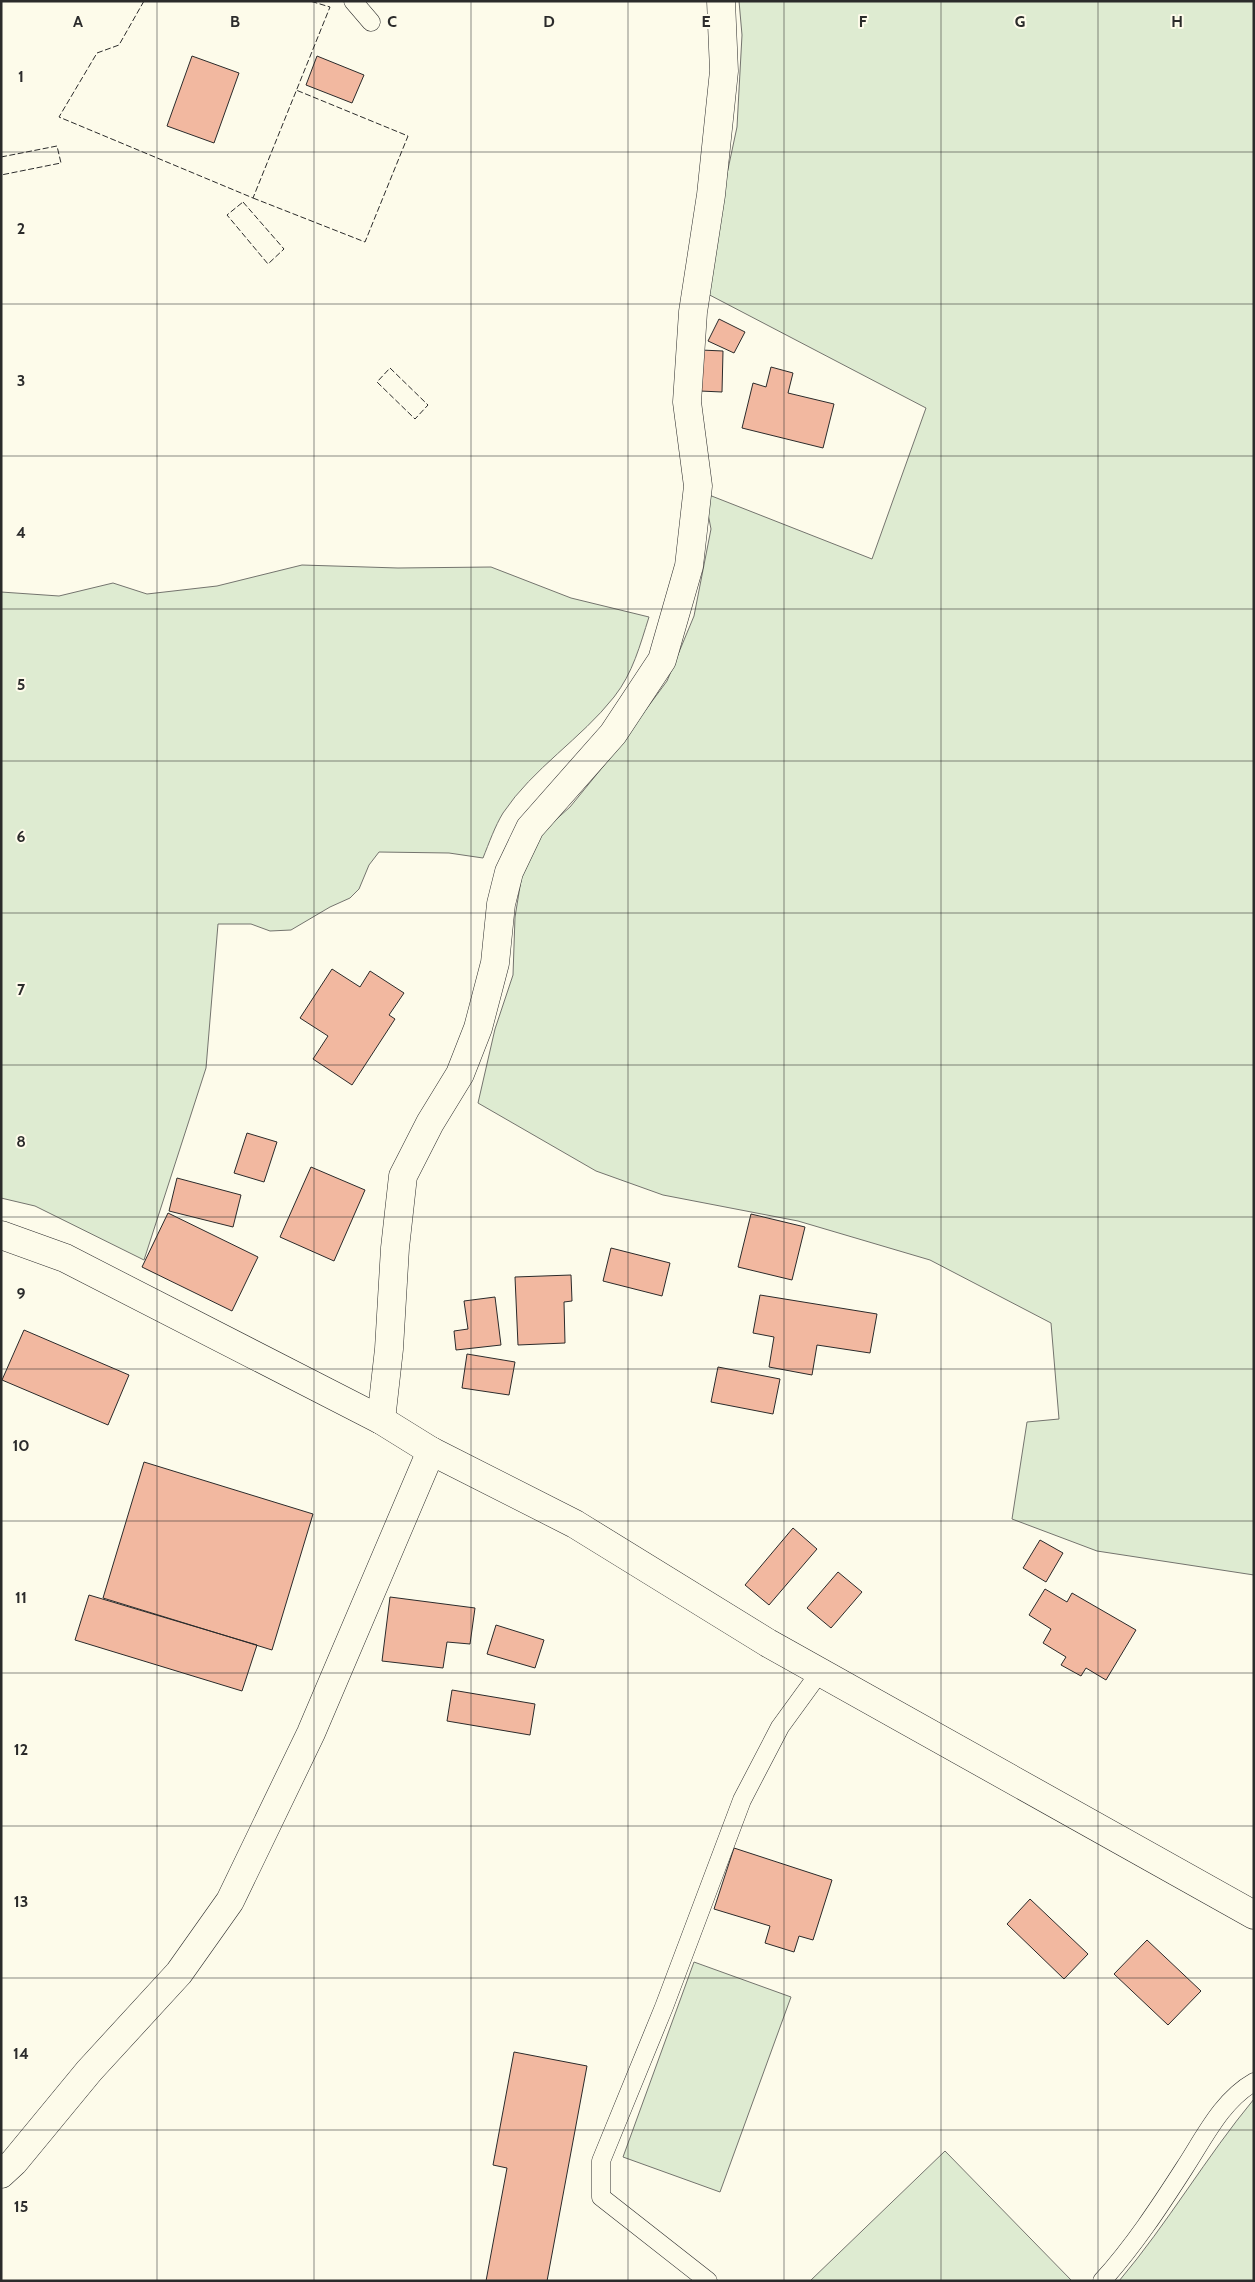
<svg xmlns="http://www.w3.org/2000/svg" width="1255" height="2282" font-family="Cabin,sans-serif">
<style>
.green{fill:#deebd1;stroke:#74746e}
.building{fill:#f2b8a0;stroke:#2b2b2b}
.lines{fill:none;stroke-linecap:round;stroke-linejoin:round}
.lane-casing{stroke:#2b2b2b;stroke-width:19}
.street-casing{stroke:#2b2b2b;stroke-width:29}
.secondary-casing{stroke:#2b2b2b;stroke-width:29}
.lane{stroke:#fdfbea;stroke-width:18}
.street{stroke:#fdfbea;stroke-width:28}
.secondary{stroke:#fdfbea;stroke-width:28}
.fence{stroke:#2b2b2b;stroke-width:1;stroke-dasharray:6 2.5;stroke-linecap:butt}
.grid{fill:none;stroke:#2b2b2b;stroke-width:1;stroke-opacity:0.55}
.grid-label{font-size:16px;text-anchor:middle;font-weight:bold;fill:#2b2b2b;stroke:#fdfbea;stroke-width:4;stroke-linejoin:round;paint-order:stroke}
</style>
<rect width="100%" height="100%" fill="#fdfbea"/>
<path class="green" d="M739,1H1254V1575L1097,1551L1012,1519L1027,1422L1059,1419L1051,1323L930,1260L798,1221L663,1195L596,1171L478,1103L495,1029L513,975L515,917L523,868L542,832L570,807L610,758L667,681L694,616L711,529L704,493L872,559L926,408L702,291L737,127L742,35Z
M302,565L398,568L491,567L571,598L649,617C640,645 633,673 614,697C581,739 533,768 503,813C495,826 489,843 483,858L449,853L379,852L369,865L359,889L350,898L330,907L291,930L270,931L251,924H218L206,1068L144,1260L35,1206L1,1198V592L59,596L113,583L147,594L217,586Z
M694,1962L791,1997L720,2192L623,2157Z
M1254,2099V2281H1119C1168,2223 1206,2157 1254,2099Z
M945,2151L1072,2281H810Z"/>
<path class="building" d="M192,56L239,73L214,143L167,126Z
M317,56L364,75L352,103L306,85Z
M719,319L745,332L734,353L708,341Z
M701,350L723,351L722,392L700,391Z
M771,367L793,373L788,393L834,404L823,448L742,428L753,383L766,387Z
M332,969L360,987L370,971L404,993L389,1015L395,1019L352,1085L313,1059L328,1036L300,1018Z
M247,1133L277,1142L264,1182L234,1173Z
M311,1167L365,1190L334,1261L280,1237Z
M177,1178L241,1195L233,1227L169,1211Z
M168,1213L258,1257L232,1311L142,1267Z
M751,1214L805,1227L792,1280L738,1267Z
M611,1248L670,1263L662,1296L603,1281Z
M571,1275L572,1301L564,1302L565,1343L518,1345L515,1277Z
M760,1295L877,1314L870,1353L817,1345L812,1375L769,1367L774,1337L753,1333Z
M495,1297L501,1345L456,1350L454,1331L468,1329L464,1301Z
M24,1330L129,1375L108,1425L2,1380Z
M467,1354L515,1362L509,1395L462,1388Z
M718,1367L780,1379L773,1414L711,1402Z
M144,1462L313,1514L272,1650L103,1598Z
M793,1528L817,1549L769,1605L745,1585Z
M1040,1540L1063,1553L1046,1582L1023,1568Z
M838,1572L862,1592L831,1628L807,1608Z
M1045,1589L1067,1602L1072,1593L1136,1630L1106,1680L1086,1668L1081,1676L1061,1665L1066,1657L1043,1643L1051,1629L1029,1615Z
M89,1595L257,1645L242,1691L75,1640Z
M390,1597L475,1608L470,1644L447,1642L443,1668L382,1661Z
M496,1625L544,1640L535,1668L487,1654Z
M452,1690L535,1704L530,1735L447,1721Z
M734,1848L832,1880L813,1940L799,1936L794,1952L765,1943L770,1926L714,1909Z
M1030,1899L1088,1954L1064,1979L1007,1924Z
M1147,1940L1201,1991L1168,2025L1114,1974Z
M514,2052L587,2066L547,2281H486L507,2168L493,2165Z"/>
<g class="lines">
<g class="lane-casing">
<path id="lane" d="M353,1L371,22
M708,2281L601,2197V2161L664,2007L742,1800L780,1727L820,1672
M1102,2281C1133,2247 1160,2206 1185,2167C1204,2138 1222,2100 1254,2082"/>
</g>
<g class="street-casing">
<path id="street" d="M381,1420L389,1349L395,1248L403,1176L430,1123L460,1074L478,1028L495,963L501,904L509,872L530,828L613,734L662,660L689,566L698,486L687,402L693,312L711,195L724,71L721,1
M1,2174L14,2162L89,2071L179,1973L230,1901L311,1733L431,1451"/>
</g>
<g class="secondary-casing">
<path id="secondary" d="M1,1235L65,1258L381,1420L431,1451L575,1524L768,1643L1254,1915"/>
</g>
<use href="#lane" class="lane"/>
<use href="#street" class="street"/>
<use href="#secondary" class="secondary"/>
<path class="fence" d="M144,1L119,45L97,53L59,117L253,198L330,7L310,1
M1,157L57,146L61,163L1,175
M253,198L365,242L408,136L296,90
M243,202L284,249L268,264L227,215Z
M390,368L428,405L415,419L377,382Z"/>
</g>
<path class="grid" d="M157,1V2281M314,1V2281M471,1V2281M628,1V2281M784,1V2281M941,1V2281M1098,1V2281M1,152H1254M1,304H1254M1,456H1254M1,609H1254M1,761H1254M1,913H1254M1,1065H1254M1,1217H1254M1,1369H1254M1,1521H1254M1,1673H1254M1,1826H1254M1,1978H1254M1,2130H1254"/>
<g class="grid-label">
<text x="78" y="27">A</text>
<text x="235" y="27">B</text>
<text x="392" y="27">C</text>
<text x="549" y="27">D</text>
<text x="706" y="27">E</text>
<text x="863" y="27">F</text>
<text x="1020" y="27">G</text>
<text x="1177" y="27">H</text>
<text x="21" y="82">1</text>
<text x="21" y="234">2</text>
<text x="21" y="386">3</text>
<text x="21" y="538">4</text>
<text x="21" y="690">5</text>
<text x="21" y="842">6</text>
<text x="21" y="995">7</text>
<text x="21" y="1147">8</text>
<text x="21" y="1299">9</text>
<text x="21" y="1451">10</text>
<text x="21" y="1603">11</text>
<text x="21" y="1755">12</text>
<text x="21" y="1907">13</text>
<text x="21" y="2059">14</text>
<text x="21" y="2212">15</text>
</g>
<rect width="1255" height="2282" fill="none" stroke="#2b2b2b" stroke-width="5"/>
</svg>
